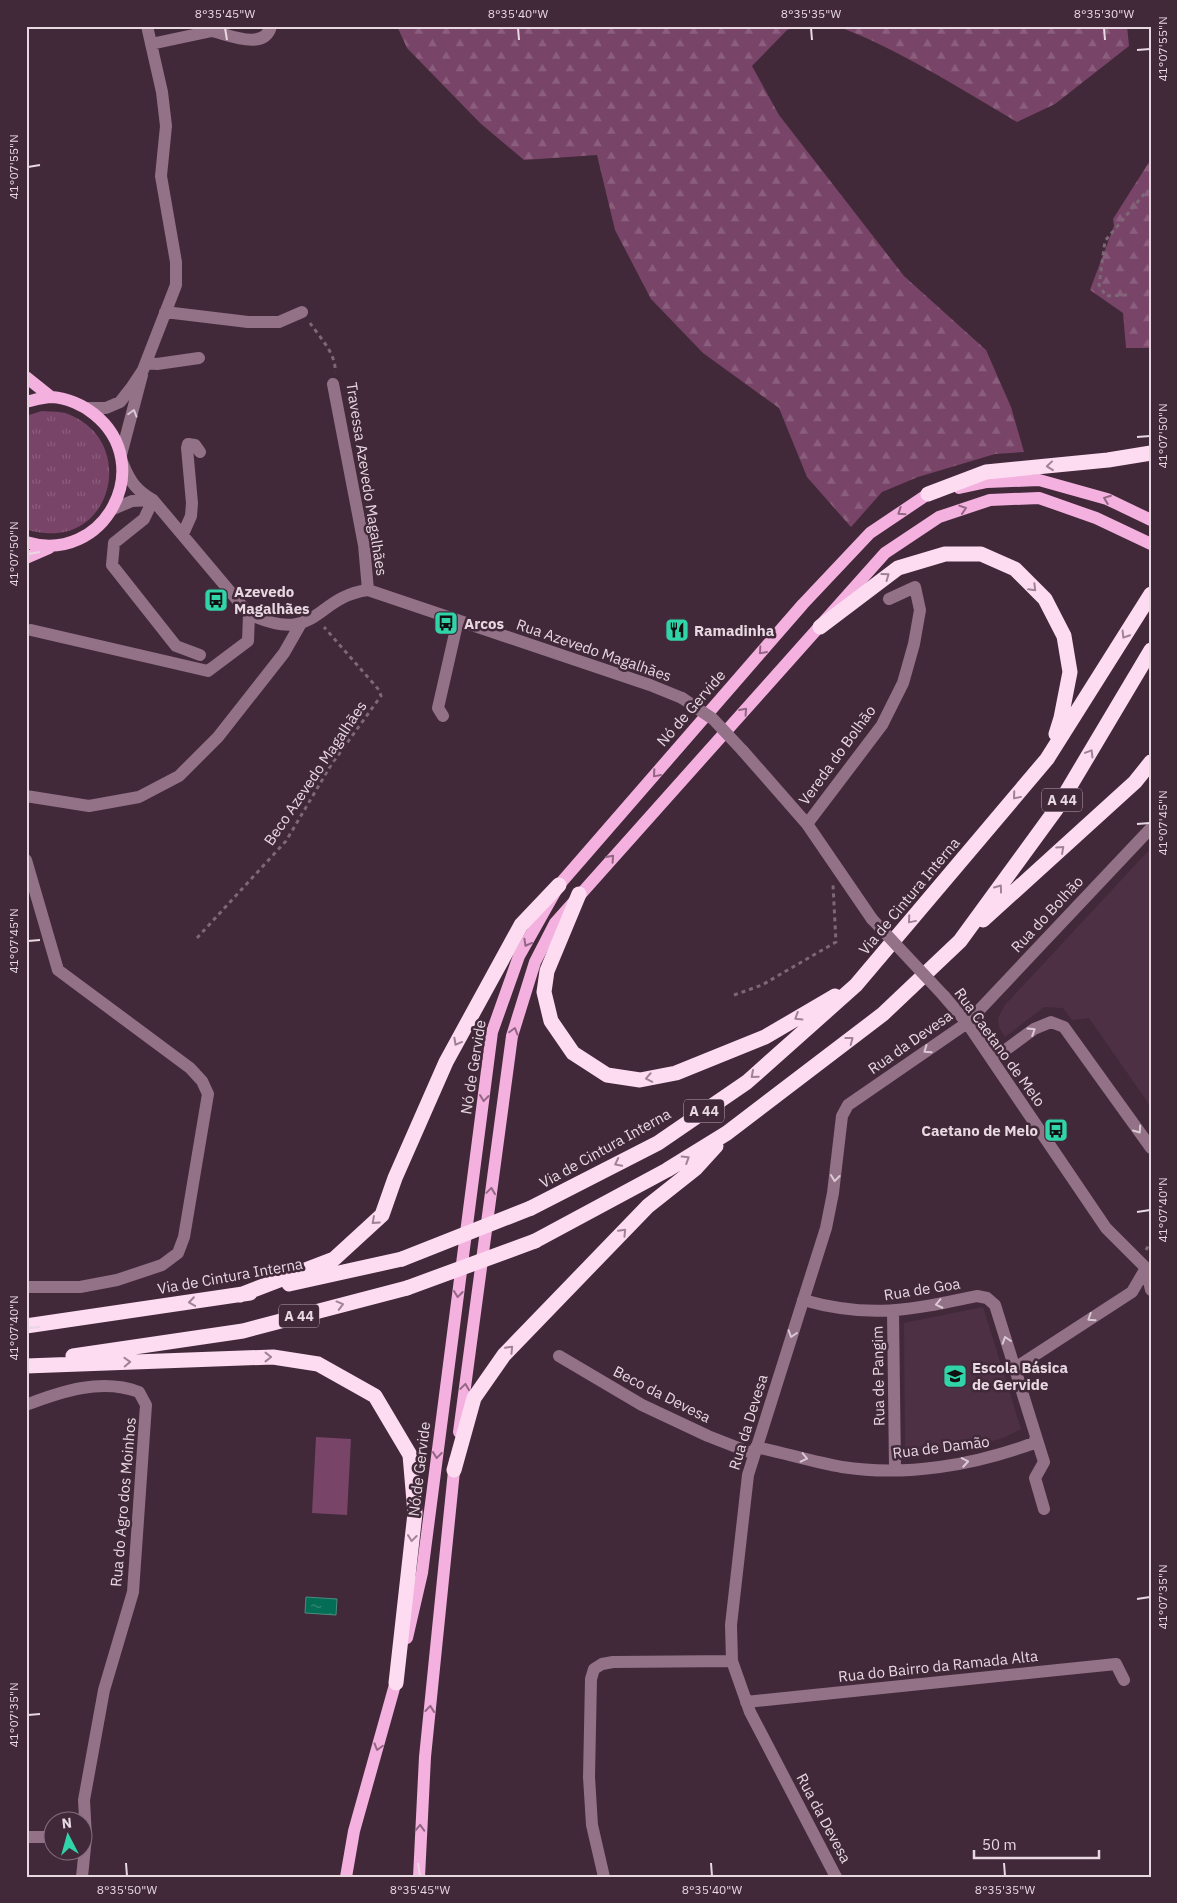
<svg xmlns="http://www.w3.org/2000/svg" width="1177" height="1903" font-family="'IBM Plex Sans',sans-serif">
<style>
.built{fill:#4e3045}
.grass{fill:url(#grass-tufts)}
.forest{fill:url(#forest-firs)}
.garden{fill:#784468}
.water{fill:url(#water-ripples);stroke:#488d7f}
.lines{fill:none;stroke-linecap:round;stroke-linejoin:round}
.path{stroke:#7d6876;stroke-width:3;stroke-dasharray:4 4;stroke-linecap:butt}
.minor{stroke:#937187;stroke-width:12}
.major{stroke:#f4b0de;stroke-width:12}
.highway{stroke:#fddbf1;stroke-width:15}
.minor-bridge{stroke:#937187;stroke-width:12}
.highway-bridge{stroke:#fddbf1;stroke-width:15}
.oneway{stroke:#dbc9d4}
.oneway2{stroke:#9f8295}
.oneway3{stroke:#926683}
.ticks{fill:none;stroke:#e8d8e2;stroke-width:2}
.labels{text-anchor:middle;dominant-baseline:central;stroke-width:5;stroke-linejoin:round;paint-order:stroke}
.shield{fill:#412939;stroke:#b6a4af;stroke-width:1}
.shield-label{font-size:14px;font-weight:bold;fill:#e8d8e2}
.street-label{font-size:15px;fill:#e8d8e2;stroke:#412939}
.poi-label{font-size:15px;font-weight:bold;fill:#e8d8e2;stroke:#412939;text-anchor:start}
.neatline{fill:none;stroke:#e8d8e2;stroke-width:2}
.ticks-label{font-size:12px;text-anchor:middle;fill:#e8d8e2}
</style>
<defs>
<pattern id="grass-tufts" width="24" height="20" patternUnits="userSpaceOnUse" patternTransform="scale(1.25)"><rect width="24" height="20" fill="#784468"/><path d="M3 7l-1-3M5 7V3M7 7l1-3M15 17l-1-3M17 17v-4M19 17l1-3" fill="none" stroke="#8b5e7d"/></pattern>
<pattern id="forest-firs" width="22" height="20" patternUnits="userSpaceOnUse" patternTransform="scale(1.25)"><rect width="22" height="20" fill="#784468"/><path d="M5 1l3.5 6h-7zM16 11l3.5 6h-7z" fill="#8b5e7d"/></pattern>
<pattern id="water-ripples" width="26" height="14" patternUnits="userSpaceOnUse" patternTransform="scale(1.25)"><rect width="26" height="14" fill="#046d55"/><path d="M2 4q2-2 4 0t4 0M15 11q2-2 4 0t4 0" fill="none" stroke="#358875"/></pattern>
</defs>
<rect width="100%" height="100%" fill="#412939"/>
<path class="built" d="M1151,848V1107L1089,1018L1072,1020L1063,1008L1044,1007L1005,1037L999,1027L998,1018L1005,1005Z
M983,1307L1021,1429L1003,1438L971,1447L933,1453H905L904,1323Z"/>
<path class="grass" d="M42,411C50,412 61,411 68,414C136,440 114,540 45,533C38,532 32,532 26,529V416Z"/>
<path class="forest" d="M397,26H799L787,30L752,66L779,115L904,276L986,350L1011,407L1024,452L995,454L918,477L882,492L851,527L807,477L779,408L703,353L651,299L615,230L597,155L524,160L480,123L407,48Z
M837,26H1127L1129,46L1055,104L1017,122C959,88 900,50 837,26Z
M1151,159V348H1126L1123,313L1090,290L1114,226L1113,219Z"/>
<path class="garden" d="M316,1437L351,1439L347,1515L312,1513Z"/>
<path class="water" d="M306,1597L337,1599L336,1615L305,1613Z"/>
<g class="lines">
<path class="path" d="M1127,295L1106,296L1099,285L1105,241L1145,193L1151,191
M310,323C319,336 337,355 335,372
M197,938L286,841L331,765L381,696L379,690L324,627
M734,995L762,985L836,942L833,885
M1146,1250L1151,1241"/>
<path class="minor" d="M212,31C229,35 265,51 271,26
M151,44L212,31L223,26
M165,312L248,322H279L302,312
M146,363L157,364L199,358
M333,384L364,545L368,590
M86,408H106L120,402L131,388L143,370L176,285V262L161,176L166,126L162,92L147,26
M121,455L142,375
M123,464C130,482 137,491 153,500L249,614C318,646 314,597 368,590L650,685L682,698
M153,500L144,519L114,543L112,565L176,646L200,655
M113,509L132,501L153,500
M183,534L191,516L192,503L187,448L188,444L195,445L200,452
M31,630L208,671L248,641L249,614
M443,716L438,708L458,620
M743,751L807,824L872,919
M26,796L89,806L139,797L179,776L218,737L284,653L300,625
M807,824L882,725L903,683L914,644L920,610L915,587L889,599
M26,860L58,970L190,1068L202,1081L208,1094L184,1237L178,1253L162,1265L117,1280L80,1287H26
M944,996L967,1023L1106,1228L1146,1268
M992,1060L1034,1029L1051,1022L1064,1027L1151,1148
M1146,1268L1151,1290
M803,1300C870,1319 911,1310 977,1296L987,1298L995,1305L1044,1462L1035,1478L1044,1509
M893,1311L895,1469
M559,1356L642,1405L708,1436L754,1454
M1015,1368L1132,1292L1146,1268
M26,1405C62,1391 102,1378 139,1392L146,1405L133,1592L104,1690L84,1800L86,1837L82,1877
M756,1447C785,1453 813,1462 842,1467C906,1477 974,1465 1034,1443L1036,1437
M746,1702L1116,1664L1124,1680
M26,1837H52
M604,1877L592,1825L589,1777L591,1679L594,1669L602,1664L613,1662L732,1661
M836,1877L750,1712L732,1661L731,1625L748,1475L826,1228L833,1193L842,1116L848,1105L967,1023L1151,828"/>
<path class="major" d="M26,377L51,397
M26,402C34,400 44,397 52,397C67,398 83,405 94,414C158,465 104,566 26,542
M959,488L987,482L1039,480L1107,499L1151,520
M26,558L49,548
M459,1432L512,1036L535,962L555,923L885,553L939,517L990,500L1039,498L1096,518L1151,544
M407,1638L422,1573L492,1032L519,956L559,885L803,604L870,533L928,494L937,492
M346,1877L354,1831L398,1674
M419,1877L425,1757L455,1461"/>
<path class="highway" d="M928,494L986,472L1108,460L1151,453
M820,627L898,568L945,554H981L1015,569L1045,599L1064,636L1070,672L1061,718L1056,734
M579,894L547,971L544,992L551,1021L573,1053L607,1075L640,1080L676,1073L765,1037L835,996
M983,920L1135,782L1151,762
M531,1208L658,1143L747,1082L856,985L1047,759L1151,594
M535,1241L667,1170L727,1133L883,1014L960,941L1057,808L1151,650
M289,1284L402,1259
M240,1295L334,1259L382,1215L395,1178L446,1062L521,925L559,885
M26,1326L250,1293
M73,1356L243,1331L407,1288
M26,1366L273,1357L318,1364L375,1396L410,1455L415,1513L396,1683
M454,1470L474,1398L504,1355L648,1206L696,1168L716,1146"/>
<path class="minor-bridge" d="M682,698L713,719L743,751
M872,919L944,996"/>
<path class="highway-bridge" d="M402,1259L531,1208
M407,1288L535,1241"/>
</g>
<defs><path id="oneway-chevron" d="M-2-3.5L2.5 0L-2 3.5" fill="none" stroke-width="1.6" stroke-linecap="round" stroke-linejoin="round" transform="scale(1.25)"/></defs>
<g class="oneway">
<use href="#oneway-chevron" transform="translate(133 413) rotate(-74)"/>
<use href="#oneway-chevron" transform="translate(1032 1031) rotate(-32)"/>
<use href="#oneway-chevron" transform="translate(927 1050) rotate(145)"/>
<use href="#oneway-chevron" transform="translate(1138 1130) rotate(55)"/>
<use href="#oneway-chevron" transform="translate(835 1178) rotate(96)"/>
<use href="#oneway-chevron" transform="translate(939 1304) rotate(168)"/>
<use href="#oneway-chevron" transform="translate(1091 1318) rotate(147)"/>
<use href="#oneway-chevron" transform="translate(792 1334) rotate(108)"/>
<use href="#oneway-chevron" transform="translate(1006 1340) rotate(-108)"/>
<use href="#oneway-chevron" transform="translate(804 1458) rotate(13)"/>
<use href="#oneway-chevron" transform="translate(965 1462) rotate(-10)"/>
</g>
<g class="oneway2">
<use href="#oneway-chevron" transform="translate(1050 466) rotate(174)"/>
<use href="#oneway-chevron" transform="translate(886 576) rotate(-36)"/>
<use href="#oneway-chevron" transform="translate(1033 588) rotate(45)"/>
<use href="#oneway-chevron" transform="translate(1125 635) rotate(122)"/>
<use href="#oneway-chevron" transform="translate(1090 753) rotate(-59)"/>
<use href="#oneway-chevron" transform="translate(1016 796) rotate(130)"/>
<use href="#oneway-chevron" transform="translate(1061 849) rotate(-42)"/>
<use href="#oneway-chevron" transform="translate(999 888) rotate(-54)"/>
<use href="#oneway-chevron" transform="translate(911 920) rotate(130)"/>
<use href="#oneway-chevron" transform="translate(798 1017) rotate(148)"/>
<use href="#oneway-chevron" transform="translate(850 1040) rotate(-37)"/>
<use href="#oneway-chevron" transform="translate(457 1042) rotate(119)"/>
<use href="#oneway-chevron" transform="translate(754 1075) rotate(139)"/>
<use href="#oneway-chevron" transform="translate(649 1078) rotate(169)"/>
<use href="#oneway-chevron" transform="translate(686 1159) rotate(-32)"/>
<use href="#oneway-chevron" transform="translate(618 1163) rotate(153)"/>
<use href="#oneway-chevron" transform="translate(375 1221) rotate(138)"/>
<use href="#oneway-chevron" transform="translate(623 1232) rotate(-46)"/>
<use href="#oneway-chevron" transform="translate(192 1302) rotate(172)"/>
<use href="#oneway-chevron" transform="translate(340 1305) rotate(-15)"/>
<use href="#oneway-chevron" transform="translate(510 1349) rotate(-46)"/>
<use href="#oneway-chevron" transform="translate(268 1357)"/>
<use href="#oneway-chevron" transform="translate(127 1362) rotate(-2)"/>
<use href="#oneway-chevron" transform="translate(412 1538) rotate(97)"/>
</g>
<g class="oneway3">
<use href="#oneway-chevron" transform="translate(1107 499) rotate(-159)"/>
<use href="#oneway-chevron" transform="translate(963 509) rotate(-18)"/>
<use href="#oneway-chevron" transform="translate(901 512) rotate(146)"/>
<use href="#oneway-chevron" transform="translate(762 651) rotate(131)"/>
<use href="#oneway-chevron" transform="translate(744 711) rotate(-48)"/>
<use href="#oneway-chevron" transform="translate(656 774) rotate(131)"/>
<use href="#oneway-chevron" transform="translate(611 858) rotate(-48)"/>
<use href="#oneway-chevron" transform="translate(527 943) rotate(119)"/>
<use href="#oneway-chevron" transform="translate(514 1031) rotate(-74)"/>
<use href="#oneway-chevron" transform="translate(484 1098) rotate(97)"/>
<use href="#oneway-chevron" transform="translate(491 1191) rotate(-82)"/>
<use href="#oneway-chevron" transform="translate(458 1294) rotate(97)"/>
<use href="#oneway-chevron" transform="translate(465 1387) rotate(-82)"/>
<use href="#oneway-chevron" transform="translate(437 1455) rotate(97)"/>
<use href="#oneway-chevron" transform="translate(430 1709) rotate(-84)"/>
<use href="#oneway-chevron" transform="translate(378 1747) rotate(106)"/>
<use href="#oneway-chevron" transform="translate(420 1828) rotate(-88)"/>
</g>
<path class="ticks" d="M225,28L227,40M518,28L519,40M811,28L812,40M1104,28L1105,40M1137,50L1150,49M28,167L40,165M1137,437L1150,436M28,554L40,552M1137,824L1150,823M28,941L40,940M1137,1212L1150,1210M28,1328L40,1327M1137,1599L1150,1597M28,1715L40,1714M126,1863L127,1876M418,1863L420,1876M711,1863L712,1876M1004,1863L1005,1876"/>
<defs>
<g id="bus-square" transform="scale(1.25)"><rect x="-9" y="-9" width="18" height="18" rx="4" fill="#31d4a9" stroke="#412939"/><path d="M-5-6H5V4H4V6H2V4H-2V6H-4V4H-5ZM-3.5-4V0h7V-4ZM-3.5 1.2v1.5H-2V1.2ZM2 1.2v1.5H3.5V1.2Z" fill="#111"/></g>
<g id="restaurant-square" transform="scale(1.25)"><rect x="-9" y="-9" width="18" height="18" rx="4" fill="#31d4a9" stroke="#412939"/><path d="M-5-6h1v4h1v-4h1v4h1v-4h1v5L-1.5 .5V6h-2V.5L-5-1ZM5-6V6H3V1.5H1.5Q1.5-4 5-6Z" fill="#111"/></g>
<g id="school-square" transform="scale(1.25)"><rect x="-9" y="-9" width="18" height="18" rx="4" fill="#31d4a9" stroke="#412939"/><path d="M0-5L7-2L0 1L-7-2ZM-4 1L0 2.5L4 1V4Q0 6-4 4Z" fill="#111"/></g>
</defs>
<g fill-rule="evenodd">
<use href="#bus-square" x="216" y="600"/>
<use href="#bus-square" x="446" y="623"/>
<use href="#restaurant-square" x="677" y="630"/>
<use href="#bus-square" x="1056" y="1130"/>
<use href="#school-square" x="955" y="1376"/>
</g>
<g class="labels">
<g class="shield">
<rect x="1042" y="788.5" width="40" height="23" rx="4"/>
<rect x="684" y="1099.5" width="40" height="23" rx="4"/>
<rect x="279" y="1304.5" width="40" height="23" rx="4"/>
</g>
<g class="shield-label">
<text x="1062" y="800">A 44</text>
<text x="704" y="1111">A 44</text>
<text x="299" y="1316">A 44</text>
</g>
<g class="street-label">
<text transform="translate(367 479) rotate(81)">Travessa Azevedo Magalhães</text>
<text transform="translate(594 650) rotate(19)">Rua Azevedo Magalhães</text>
<text transform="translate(691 708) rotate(-49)">Nó de Gervide</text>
<text transform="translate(837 755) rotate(-54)">Vereda do Bolhão</text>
<text transform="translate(315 773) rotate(-56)">Beco Azevedo Magalhães</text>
<text transform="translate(909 896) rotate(-50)">Via de Cintura Interna</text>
<text transform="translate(1047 914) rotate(-47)">Rua do Bolhão</text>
<text transform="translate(910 1042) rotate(-35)">Rua da Devesa</text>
<text transform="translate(1000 1047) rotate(54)">Rua Caetano de Melo</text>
<text transform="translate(473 1067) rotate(-81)">Nó de Gervide</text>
<text transform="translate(605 1148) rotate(-29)">Via de Cintura Interna</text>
<text transform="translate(230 1276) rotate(-10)">Via de Cintura Interna</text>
<text transform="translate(922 1289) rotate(-9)">Rua de Goa</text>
<text transform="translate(878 1376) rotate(-91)">Rua de Pangim</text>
<text transform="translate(662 1394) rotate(27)">Beco da Devesa</text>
<text transform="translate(748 1422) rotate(-73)">Rua da Devesa</text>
<text transform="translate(941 1447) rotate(-7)">Rua de Damão</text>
<text transform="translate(419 1469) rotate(-83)">Nó de Gervide</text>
<text transform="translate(123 1502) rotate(-85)">Rua do Agro dos Moinhos</text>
<text transform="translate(938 1666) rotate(-6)">Rua do Bairro da Ramada Alta</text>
<text transform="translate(824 1818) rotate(62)">Rua da Devesa</text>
</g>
<g class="poi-label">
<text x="234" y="591">Azevedo<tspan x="234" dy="17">Magalhães</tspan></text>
<text x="464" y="623">Arcos</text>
<text x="694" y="630">Ramadinha</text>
<text x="1038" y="1130" text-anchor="end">Caetano de Melo</text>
<text x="972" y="1367">Escola Básica<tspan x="972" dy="17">de Gervide</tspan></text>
</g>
</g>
<rect width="1177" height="1903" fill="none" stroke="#412939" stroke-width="55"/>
<g transform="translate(68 1836) rotate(354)"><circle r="24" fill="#412939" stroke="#846f7d"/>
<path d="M0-4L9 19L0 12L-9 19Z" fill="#31d4a9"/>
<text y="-8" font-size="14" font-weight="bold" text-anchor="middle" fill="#e8d8e2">N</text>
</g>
<path d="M974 1850v8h125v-8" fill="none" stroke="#e8d8e2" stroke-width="2.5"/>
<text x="982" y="1850" font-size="15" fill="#e8d8e2" stroke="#412939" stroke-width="4" paint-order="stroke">50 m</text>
<rect x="28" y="28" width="1122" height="1848" class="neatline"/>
<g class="ticks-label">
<text x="225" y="18">8°35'45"W</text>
<text x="518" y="18">8°35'40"W</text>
<text x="811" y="18">8°35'35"W</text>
<text x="1104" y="18">8°35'30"W</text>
<text transform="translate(1163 49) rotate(-90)" y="4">41°07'55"N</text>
<text transform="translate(14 167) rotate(-90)" y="4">41°07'55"N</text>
<text transform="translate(1163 436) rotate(-90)" y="4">41°07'50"N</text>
<text transform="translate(14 554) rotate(-90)" y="4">41°07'50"N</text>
<text transform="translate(1163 823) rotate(-90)" y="4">41°07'45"N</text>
<text transform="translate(14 941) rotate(-90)" y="4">41°07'45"N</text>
<text transform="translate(1163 1210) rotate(-90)" y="4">41°07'40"N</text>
<text transform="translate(14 1328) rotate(-90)" y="4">41°07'40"N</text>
<text transform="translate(1163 1597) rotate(-90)" y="4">41°07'35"N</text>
<text transform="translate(14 1715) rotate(-90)" y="4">41°07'35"N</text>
<text x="127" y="1894">8°35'50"W</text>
<text x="420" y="1894">8°35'45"W</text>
<text x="712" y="1894">8°35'40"W</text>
<text x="1005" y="1894">8°35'35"W</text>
</g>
</svg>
